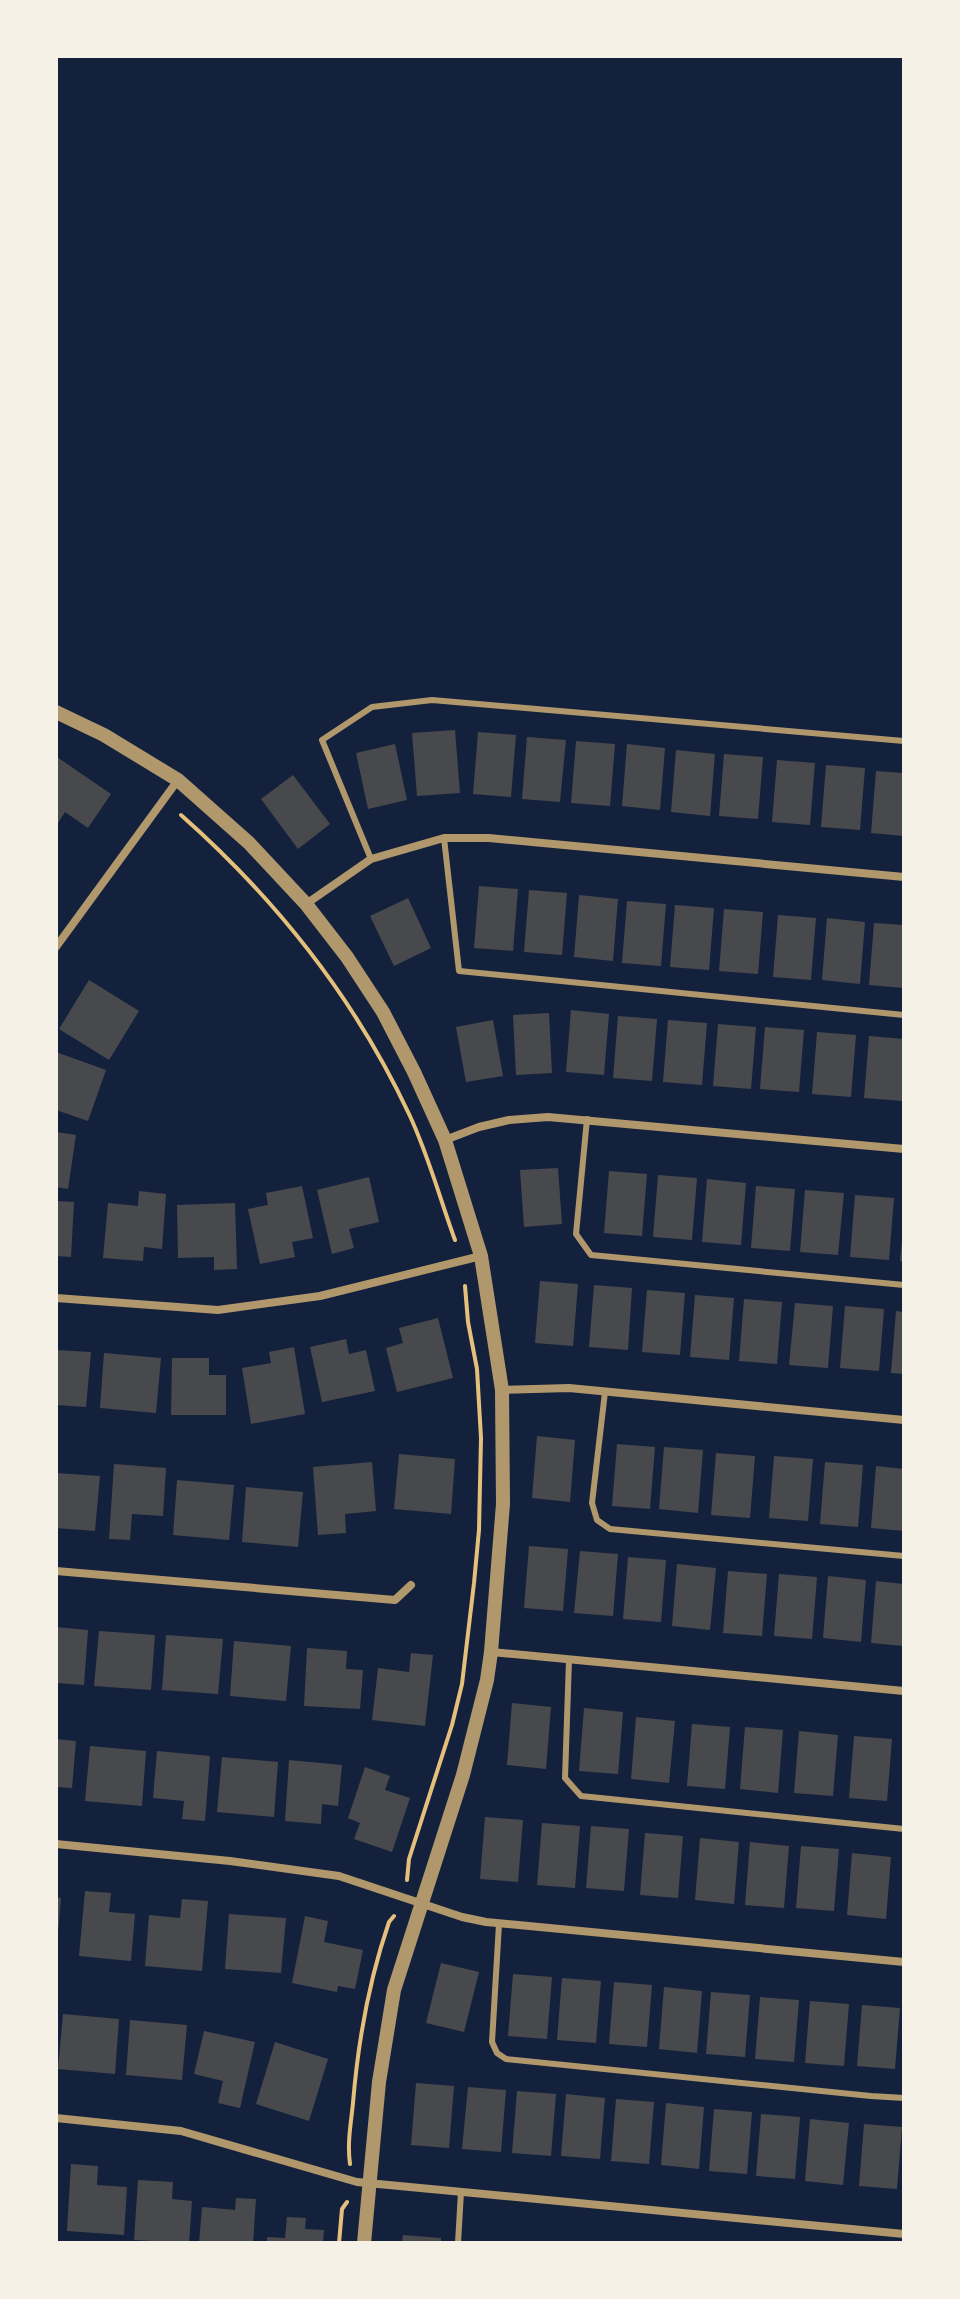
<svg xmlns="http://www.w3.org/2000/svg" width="960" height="2299" font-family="Manrope,sans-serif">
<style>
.building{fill:#48494c}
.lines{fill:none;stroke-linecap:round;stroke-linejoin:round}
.path{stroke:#e5c07b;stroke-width:4}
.service{stroke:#b1986c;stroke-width:6}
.minor{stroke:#b1986c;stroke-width:8}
.tertiary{stroke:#b1986c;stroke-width:14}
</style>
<rect width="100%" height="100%" fill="#14213d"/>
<path class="building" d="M455,730L460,793L417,796L412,733Z
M478,732L516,735L511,797L473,794Z
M527,737L566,740L560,802L522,799Z
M576,741L615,744L610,806L571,803Z
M395,744L407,800L368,809L356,753Z
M627,744L665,748L660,810L622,806Z
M676,750L715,754L710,816L671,812Z
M724,754L763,757L758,819L719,816Z
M57,757L111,794L88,828L65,812L56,826Z
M777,760L815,763L810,825L772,822Z
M826,765L865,768L860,830L821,827Z
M876,771L904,773V836L871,833Z
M293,775L330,824L298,849L261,799Z
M479,886L518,889L513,951L474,948Z
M529,890L567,893L562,955L524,952Z
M579,895L618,899L613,961L574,957Z
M408,898L431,948L394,966L370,916Z
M627,901L666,904L661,966L622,963Z
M675,905L714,908L709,970L670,967Z
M724,909L763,912L758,974L719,971Z
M778,915L816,918L811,980L773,977Z
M827,918L865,922L860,984L822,980Z
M874,923L904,925V988L869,985Z
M89,980L139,1011L109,1060L59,1029Z
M571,1010L609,1014L604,1075L566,1072Z
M549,1013L552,1073L516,1075L513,1015Z
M618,1016L657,1019L652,1081L613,1078Z
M493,1020L503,1076L466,1082L456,1027Z
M668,1020L707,1023L702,1085L663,1082Z
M718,1024L756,1027L751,1089L713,1086Z
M765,1027L804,1030L799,1092L760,1089Z
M817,1032L856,1035L851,1097L812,1094Z
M869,1036L904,1039L903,1101L864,1098Z
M56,1052L106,1070L88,1121L56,1110Z
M56,1132L76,1135L68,1189L56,1187Z
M558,1168L562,1224L524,1227L520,1170Z
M609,1171L647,1174L642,1236L604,1233Z
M658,1175L697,1178L692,1240L653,1237Z
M369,1177L379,1222L349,1229L354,1248L332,1254L317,1190Z
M707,1179L746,1183L741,1245L702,1242Z
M302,1186L313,1238L292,1242L295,1257L260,1264L248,1209L268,1205L266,1193Z
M756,1186L795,1189L790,1251L751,1248Z
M805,1190L844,1193L838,1255L800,1252Z
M139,1191L166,1194L162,1249L144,1247L143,1261L103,1258L108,1203L138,1206Z
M855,1195L894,1198L889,1260L850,1257Z
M56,1201L74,1202L71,1257L56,1256Z
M235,1203L237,1269L214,1270V1257L178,1258L177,1205Z
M902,1240H904V1261H900Z
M540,1281L578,1284L573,1346L535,1343Z
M594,1285L632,1288L628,1350L589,1347Z
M647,1290L685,1293L680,1355L642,1352Z
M695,1295L734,1298L729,1360L690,1357Z
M744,1299L782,1302L777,1364L739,1361Z
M795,1303L833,1306L828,1368L789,1365Z
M845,1306L884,1309L879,1371L840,1368Z
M896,1311L904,1312V1374L891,1373Z
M438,1318L453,1378L397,1392L386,1348L403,1343L399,1328Z
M346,1339L349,1354L366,1350L375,1391L322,1402L310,1347Z
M294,1347L305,1414L251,1424L242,1368L271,1363L269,1352Z
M56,1350L91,1352L86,1407L56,1405Z
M104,1353L161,1358L156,1413L100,1408Z
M172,1358H209V1375H226V1415H171Z
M537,1436L575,1440L570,1502L532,1498Z
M617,1444L655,1447L650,1509L612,1506Z
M664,1447L703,1450L698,1513L659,1509Z
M716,1453L755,1456L750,1518L711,1515Z
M399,1454L455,1459L451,1514L394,1509Z
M774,1456L813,1459L808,1521L769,1518Z
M372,1462L376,1511L345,1514L346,1533L318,1535L313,1467Z
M825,1462L863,1465L858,1527L820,1524Z
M114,1464L166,1468L163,1516L132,1514L130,1540L109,1539Z
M876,1466L904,1469V1531L871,1528Z
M56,1473L100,1476L95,1531L56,1528Z
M177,1480L234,1485L229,1540L173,1535Z
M246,1487L303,1492L298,1547L242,1542Z
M529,1546L568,1549L563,1611L524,1608Z
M580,1551L618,1554L613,1616L574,1613Z
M628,1557L666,1560L661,1622L623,1619Z
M677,1564L716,1568L710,1630L672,1626Z
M728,1571L767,1574L762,1636L723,1633Z
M779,1574L817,1577L812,1639L774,1636Z
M828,1576L866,1580L861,1642L823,1638Z
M876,1581L904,1584V1646L871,1643Z
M56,1627L88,1630L84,1685L56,1683Z
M99,1631L155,1635L151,1690L94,1686Z
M166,1635L223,1639L218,1694L162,1690Z
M234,1641L291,1646L286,1701L230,1696Z
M307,1648L347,1651L346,1669L363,1670L360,1709L304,1706Z
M411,1653L433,1655L425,1726L372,1720L378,1668L409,1672Z
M512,1703L551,1707L546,1769L507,1765Z
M584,1708L623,1712L618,1774L579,1771Z
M636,1717L675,1721L669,1783L631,1779Z
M692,1724L730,1727L725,1789L687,1786Z
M745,1727L783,1730L778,1793L740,1789Z
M799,1731L838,1735L833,1796L794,1793Z
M854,1736L892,1739L887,1801L849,1798Z
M56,1739L76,1741L72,1788L56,1787Z
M90,1746L146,1751L142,1806L85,1801Z
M157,1751L210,1756L205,1821L182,1819L184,1801L153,1798Z
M222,1757L278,1762L274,1817L217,1812Z
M289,1760L342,1765L338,1806L322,1804L321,1824L285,1821Z
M365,1767L390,1776L385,1790L410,1798L392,1852L354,1839L360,1823L348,1818Z
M485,1817L523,1820L518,1882L480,1879Z
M542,1823L580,1826L575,1888L537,1885Z
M591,1826L629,1829L624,1891L586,1888Z
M645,1833L683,1836L678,1898L640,1895Z
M700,1838L739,1842L734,1904L695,1900Z
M750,1842L789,1846L784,1908L745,1905Z
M801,1846L839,1849L834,1911L796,1908Z
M852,1853L891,1857L886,1919L847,1915Z
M85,1891L111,1893L109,1912L135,1914L131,1961L79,1956Z
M56,1897L61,1898L58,1932H56Z
M182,1899L208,1901L202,1971L145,1966L149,1915L180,1918Z
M229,1914L286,1918L281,1973L225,1969Z
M305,1916L328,1921L324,1942L363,1950L355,1989L338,1986L337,1992L292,1983Z
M441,1963L479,1972L464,2032L426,2023Z
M513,1974L552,1977L547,2039L508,2036Z
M562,1978L601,1981L596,2043L557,2040Z
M614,1982L652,1985L647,2047L609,2044Z
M664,1987L702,1991L697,2053L659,2049Z
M711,1992L750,1995L745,2057L706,2054Z
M760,1997L799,2000L794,2062L755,2059Z
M810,2001L849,2004L844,2066L805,2063Z
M862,2005L900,2008L895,2069L857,2066Z
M63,2014L119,2019L115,2074L58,2069Z
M130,2020L187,2025L182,2080L126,2075Z
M204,2031L255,2042L240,2108L218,2103L223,2081L194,2074Z
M275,2042L328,2059L309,2121L256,2104Z
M416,2083L454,2086L449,2148L411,2145Z
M468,2087L506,2090L501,2152L462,2149Z
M517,2091L556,2094L551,2156L512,2153Z
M566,2094L605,2098L600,2159L561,2156Z
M616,2099L654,2102L649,2164L611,2161Z
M666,2103L704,2107L699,2169L661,2165Z
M714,2109L752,2112L747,2174L709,2171Z
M761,2114L800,2117L795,2179L756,2176Z
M810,2119L849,2123L843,2185L805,2181Z
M864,2124L902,2127L897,2189L859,2186Z
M71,2164L98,2166L97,2185L127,2187L124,2235L67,2231Z
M138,2180L173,2182L172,2199L192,2201L189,2243L134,2240Z
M236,2198L256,2199L253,2243H199L202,2207L235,2210Z
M287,2217L306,2218L305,2229L324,2230L323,2243H267V2237L285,2238Z
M403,2235L441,2238V2243H402Z"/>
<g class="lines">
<path class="path" d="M181,815C276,899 355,999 409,1114C428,1154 440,1199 455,1240
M407,1880L409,1859L452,1725L462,1684L474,1583L479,1530L481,1438L477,1369L468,1322L465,1286
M350,2164C347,2143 351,2123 353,2103C358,2042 369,1980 389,1922L394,1916
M339,2243L342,2209L347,2202"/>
<path class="service" d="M444,838L459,971L904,1015
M371,859L322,740L372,707L432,700L904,741
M587,1119L576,1234L591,1255L904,1285
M605,1392L592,1503L597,1520L610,1529L904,1556
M569,1660L565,1778L581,1796L904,1829
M499,1924L492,2042L497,2053L506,2059L871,2096L904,2098
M458,2243L461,2192"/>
<path class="minor" d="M306,904L371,859L444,838H489L904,877
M56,947L178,780
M445,1140L479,1127L509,1120L548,1117L904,1149
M56,1298L218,1310L320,1296L481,1256
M502,1390L569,1388L904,1420
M56,1571L395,1600L411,1585
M491,1652L904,1691
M56,1844L230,1861L339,1876L462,1917L486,1922L904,1962
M56,2118L181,2131L357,2182L904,2234"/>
<path class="tertiary" d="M56,712L104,735L178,780L249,843L306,904L347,957L383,1012L414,1072L445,1140L481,1256L502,1390L503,1504L491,1652L487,1680L463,1775L394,1990L379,2082L364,2243"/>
</g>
<rect width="960" height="2299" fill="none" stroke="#f6f1e7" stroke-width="116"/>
</svg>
